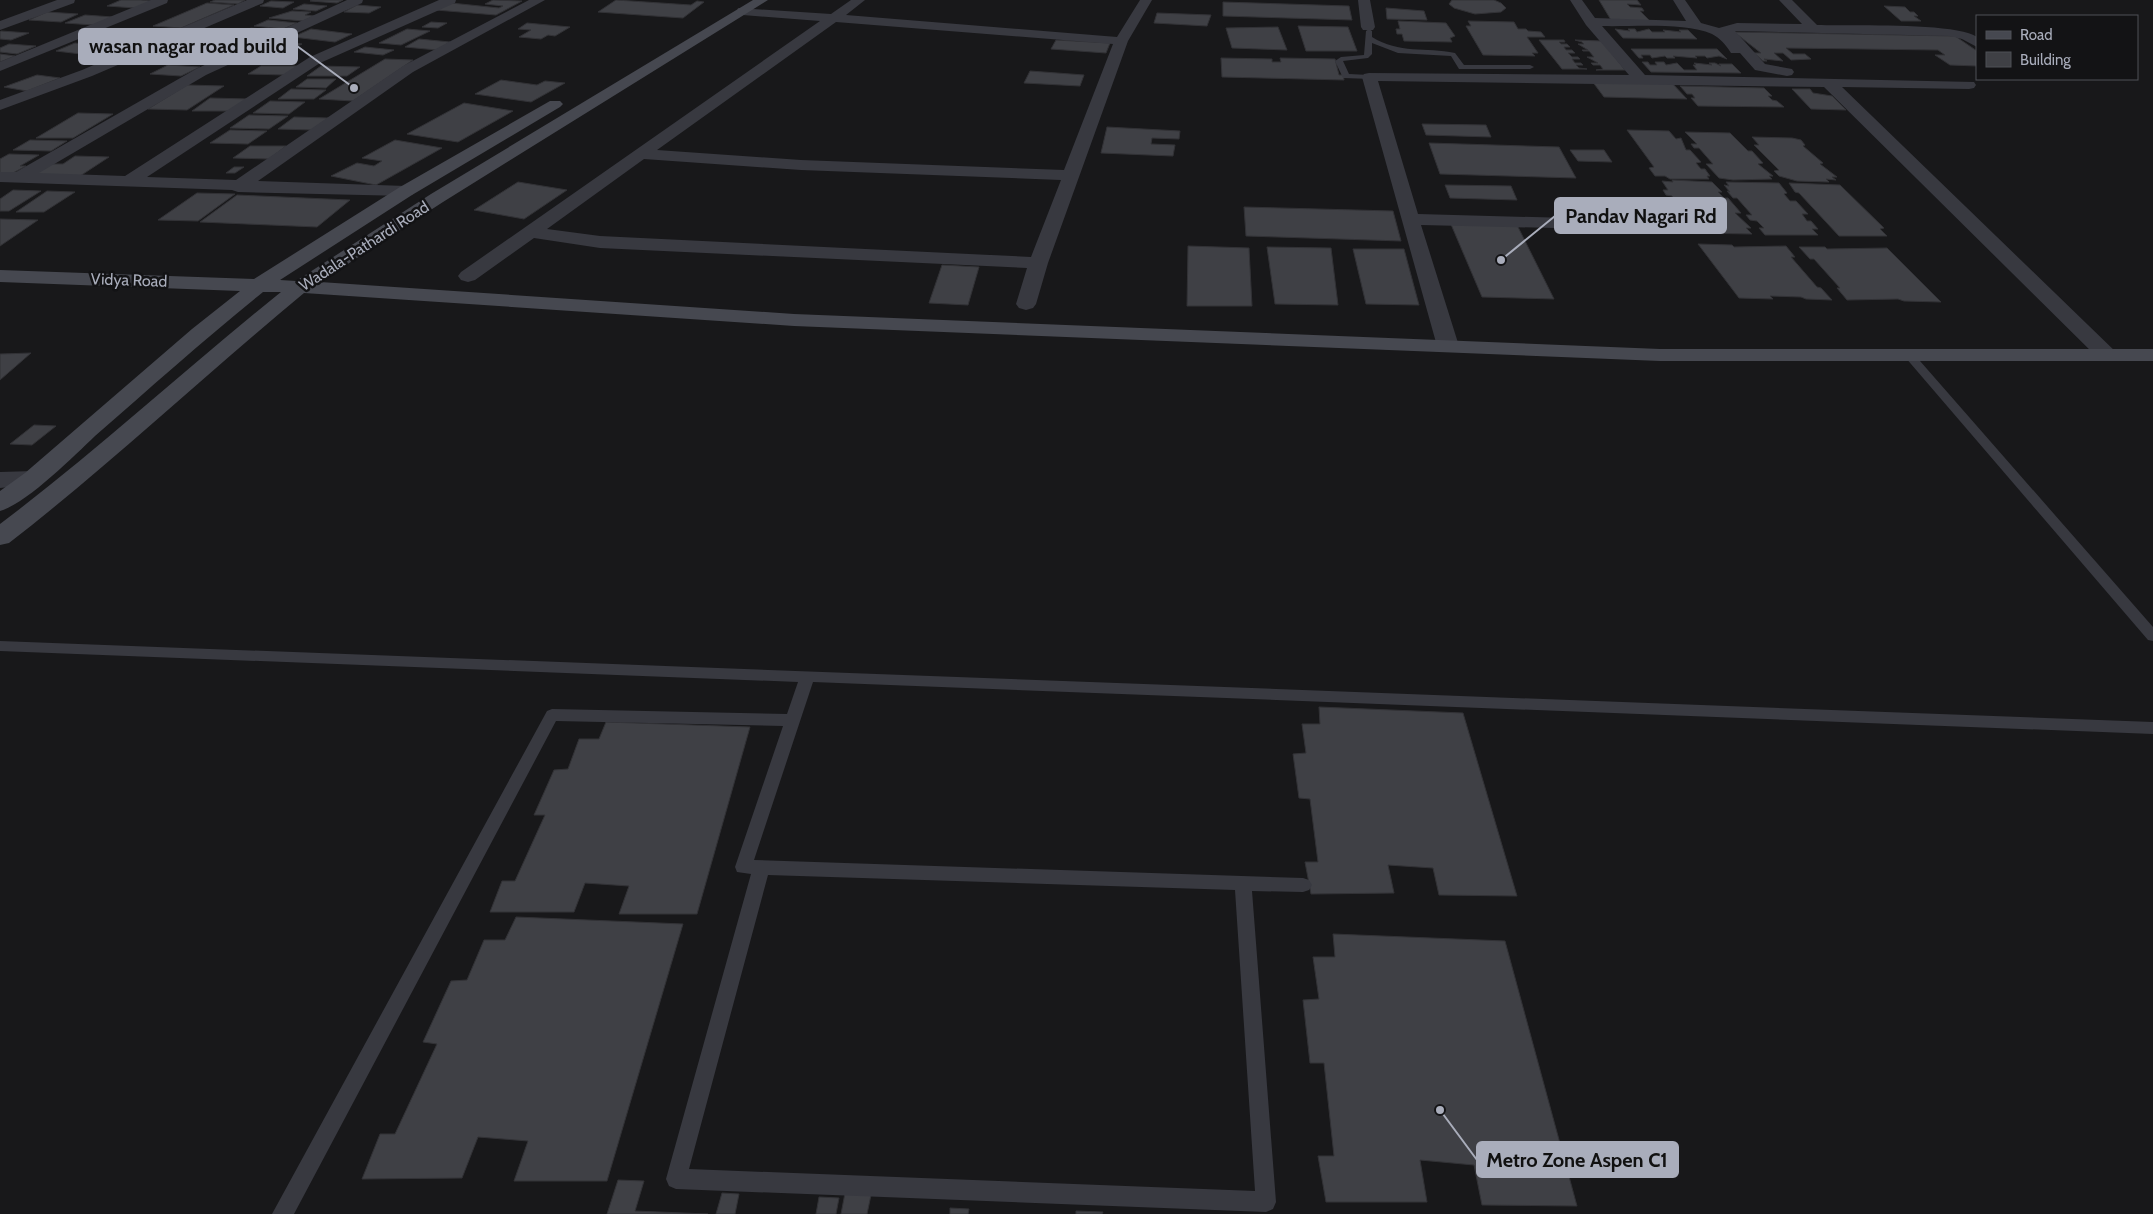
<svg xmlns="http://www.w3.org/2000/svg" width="2153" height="1214" font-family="Cabin,sans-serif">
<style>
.building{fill:#3f4045;stroke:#323236}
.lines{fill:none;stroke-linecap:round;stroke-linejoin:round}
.lane{fill:#383940;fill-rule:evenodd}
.street{fill:#383940;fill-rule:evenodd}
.secondary{fill:#464850;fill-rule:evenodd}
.labels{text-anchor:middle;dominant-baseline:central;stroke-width:5;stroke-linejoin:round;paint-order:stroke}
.far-street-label{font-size:16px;fill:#a9adbb;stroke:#131315}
.leader{fill:none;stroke:#a9adbb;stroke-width:2}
.callout-dot{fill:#a9adbb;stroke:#131315;stroke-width:2}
.callout{fill:#a9adbb;stroke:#a9adbb;stroke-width:2}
.callout-label{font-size:20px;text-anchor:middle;font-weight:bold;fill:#111}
</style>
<rect width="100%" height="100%" fill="#18181a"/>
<path class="building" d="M121,0H141L152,1L135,8L107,6Z
M215,0H245L238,4L210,2Z
M312,0H343L337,3L310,1Z
M493,0L522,1L496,15L436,10L451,3L499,8L503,6L485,4Z
M616,0L691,5L697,1L704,2L683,18L598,12Z
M1452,0H1494L1501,3L1506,8L1501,12L1475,14L1454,8L1449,4Z
M1599,0H1637L1641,5L1627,4L1630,7L1642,8L1644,11H1640L1651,22L1611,20Z
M271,1L294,2L283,8L260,6Z
M1223,2L1349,6L1352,20L1223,16Z
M207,3L234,5L181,28L153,26Z
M304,4L327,6L316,11L293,9Z
M357,5L381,7L369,13L344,12Z
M1884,6L1905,7L1910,12H1914L1918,16H1914L1921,21H1901Z
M1386,8L1424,11L1427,20L1387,19Z
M292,11L311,12L305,15L314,16L303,21L269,18Z
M47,12L78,14L61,22L29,20Z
M1157,13L1211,15L1207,26L1154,23Z
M85,15L113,17L93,25L65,23Z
M268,20L297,23L283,29L254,26Z
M1398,21L1446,23L1455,36L1450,38L1452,42L1404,41L1402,34H1397L1396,29H1400Z
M1468,21L1514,22L1518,29H1526L1528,31L1541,32L1545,37H1527L1538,53H1532L1535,56L1483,55L1466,26H1471Z
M431,22L447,23L438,28L422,27Z
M527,23L570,27L555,36L548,35L541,39L519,37L531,30L518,29Z
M1298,26L1348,27L1357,51H1306Z
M1278,27L1287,50L1232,48L1226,28Z
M251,28L277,30L246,45L239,44L233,47L214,45Z
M311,29L352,34L335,42L293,37Z
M407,29L430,31L401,45L379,43Z
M1615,29L1630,31L1628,29H1635L1637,32L1649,29L1652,32H1665L1663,30L1681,32L1679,30H1688L1697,39L1623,38Z
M0,32L1,31L29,33L11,40L0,39Z
M1734,32L1955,36L1977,51V66L1950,65L1935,55H1945L1938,50L1786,48L1793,54H1805L1811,59L1791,60L1783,53H1774L1783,61L1764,59L1767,61H1763L1754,53H1761Z
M419,39L450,42L437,50L405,47Z
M1056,40L1110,43L1106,53L1051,49Z
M1539,40H1564L1565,42H1559L1561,44H1567L1570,47H1564L1566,50H1572L1575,53H1568L1572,57H1578L1580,59H1572L1575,63H1581L1583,65H1576L1579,68L1587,69H1562Z
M1575,40L1602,41L1625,70H1596L1603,69L1600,65H1593L1591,63H1598L1587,57H1594L1589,51H1583L1582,50H1588L1578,44H1584L1582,42Z
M277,41L302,44L286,51L260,49Z
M75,43L99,46L81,54L56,51Z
M9,44L36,46L17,54L0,52V48Z
M365,47L394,50L383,55L354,52Z
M1631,49H1717L1727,59L1719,56L1707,58L1705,56H1695L1697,58L1673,56L1675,58H1667L1665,56L1652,58L1650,55H1641L1643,58H1639Z
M0,54L15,56L0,62Z
M1221,58L1272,59V62H1281L1280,58L1335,59L1339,75H1343L1344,80L1222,77Z
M385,59L413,60L353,101L319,99Z
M1642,62H1648L1650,65H1657L1655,62H1664L1666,65L1677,63L1684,70H1697L1693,65H1696L1694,63L1712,65L1709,63H1715L1721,66L1719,64H1732L1741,73L1651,72Z
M168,65L200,67L181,76L150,74Z
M261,66H298L285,75L248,74Z
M321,66L360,67L347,76H307Z
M1030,71L1084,75L1080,86L1024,83Z
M37,75L60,78L27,91L4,87Z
M307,79H336L326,88L296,87Z
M501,80L537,85L545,81L565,83L531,102L475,94Z
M1592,81L1671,82L1687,99L1604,97Z
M187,85L224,86L187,110L148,109Z
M1680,86L1764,88L1772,96H1768L1772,100L1777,101L1784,107L1698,106L1691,98H1695L1692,94H1687Z
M291,89L326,90L314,99H278Z
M1792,89H1810L1813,93L1832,96L1846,110L1811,109Z
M210,98L248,99L230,111H192Z
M270,101L305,102L289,114L253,113Z
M464,103L513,111L458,142L407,134Z
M78,113L113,114L73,138H36Z
M249,115L288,116L269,129L230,128Z
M294,117L328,118L313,130L278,129Z
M1422,124L1486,125L1491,137L1426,135Z
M1107,127L1180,131L1179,139L1152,138L1151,144L1175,145L1173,156L1101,153Z
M230,130L267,131L248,144L210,143Z
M1627,130L1669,131L1676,139L1681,138L1686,150H1690L1701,162L1696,163L1701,169H1705L1710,176H1707L1709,179H1670L1665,176H1655L1649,168L1654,167Z
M1685,132L1730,133L1748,151H1752L1763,163L1758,164L1773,176H1769L1772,179L1733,180L1719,178L1706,164H1713L1699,148H1694L1691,144H1697Z
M1752,137L1792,138L1801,140L1805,145L1803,146L1823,163L1820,164L1837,177H1832L1836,180L1826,179L1829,182L1797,181L1779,176L1774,171L1779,170L1754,145H1759Z
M30,140L67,141L51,151L13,150Z
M395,140L442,148L376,185L331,176L357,163L374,166L382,161L362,158Z
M1429,143L1559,147L1576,178L1440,174Z
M250,146H286L269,159L233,158Z
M1570,150H1604L1612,162L1578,161Z
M9,154L39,155L20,166H26L11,174H0V159Z
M75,156L109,157L80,176L32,175L50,164H63Z
M234,167H244L235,173H226Z
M1672,180L1712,182L1722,192H1718L1724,198H1728L1741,213H1735L1751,228H1746L1752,234L1695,233L1691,228H1696L1691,220H1685L1680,213H1685L1672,196L1666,195L1663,190H1668L1662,181L1673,182Z
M518,182L567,190L524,219L474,210Z
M1726,182L1779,183L1787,193L1784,194L1790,201H1796L1808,214H1802L1807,221H1811L1818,229H1812L1818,235H1765L1759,228H1764L1757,221L1750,220L1746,215H1752L1737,198H1733L1727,191L1730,192L1724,185L1729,186Z
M1789,183L1840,185L1884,228L1880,229L1887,236H1839L1799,193L1795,192Z
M1445,185L1511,186L1517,200L1450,198Z
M13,190L41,191L9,211H0V199Z
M47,191L75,192L44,212H16Z
M197,193L235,194L198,221L158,220Z
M237,195L350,200L317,227L200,222Z
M1244,207L1393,211L1401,241L1246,236Z
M0,219L38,220L0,246Z
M1450,222L1516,223L1554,299L1482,297Z
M1698,244L1732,245L1734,247L1786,246L1795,257H1791L1817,287L1821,288L1832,300L1806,299L1801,297L1770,296L1773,299L1739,298Z
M1188,246L1249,248L1252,306H1187Z
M1267,247L1331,248L1338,305L1275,304Z
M1799,247H1825L1827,249L1887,248L1941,302L1904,301L1898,299L1847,300L1837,288H1840L1814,259H1810Z
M1353,249H1404L1419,305L1366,304Z
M942,265L979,267L968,305L929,303Z
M31,353L0,380V354Z
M34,425L56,426L32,445L10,444Z
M1319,707L1463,713L1517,896L1439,895L1433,868L1388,865L1394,893L1311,894L1305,862H1318L1310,799L1299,798L1293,754L1306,753L1302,724H1320Z
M606,722L750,727L697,914H619L629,886L585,883L574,912H490L502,881H515L545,815H534L554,770L568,769L579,739H599Z
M516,917L683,924L607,1181H514L528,1141L478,1137L462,1178L362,1179L380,1134H395L437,1044L423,1042L451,981L467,980L484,940H505Z
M1333,934L1505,941L1577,1206L1482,1205L1474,1165L1420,1160L1427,1202H1326L1318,1156H1334L1324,1063H1310L1303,1000L1319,999L1313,957H1335Z
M618,1180L644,1181L635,1211L708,1214H607Z
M722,1193L739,1194L735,1214H716Z
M845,1193L871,1195L867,1214H841Z
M819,1197L839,1198L836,1214H816Z
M950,1208L969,1209L968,1214H950Z
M1076,1211L1103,1212L1102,1214H1076Z"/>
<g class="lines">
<path class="lane" d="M1369,29L1372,31V37C1399,54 1426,47 1455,53L1464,65H1530L1534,67L1530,69H1459L1451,56L1398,53L1372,43V54L1368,58L1343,61L1349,74L1369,75H1372V79L1343,78L1335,61L1341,57L1364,55L1366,31Z
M1909,352L1913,353L2153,627V641L2148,640L1905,357L1904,355L1905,353Z
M0,641L2153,722V734L813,682L754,860L1303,878L1309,880L1312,885L1309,890L1303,892L1252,891L1276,1202L1273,1209L1266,1212L676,1189L669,1186L666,1179L751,874L737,872L735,867L783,726L556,721L294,1214H272L547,711L552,709L787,714L798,682L0,651ZM768,875L1235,890L1255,1191L689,1169Z"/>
<path class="street" d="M57,0H75L74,3L0,30V21Z
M151,0H168L167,3L0,71V62Z
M247,0H264L263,3L92,76L0,110V100L82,70Z
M347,0H363L362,3L206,75L39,173L125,176L310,57L439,0H456L455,3L320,63L147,177L236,180L403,66L529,0H545L413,72L258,181L406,186L412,187L415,191L412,195L406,196L238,192L232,190L0,182V172H16L196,69Z
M851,0H865L846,15L1117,37L1140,0H1152L1128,41L1048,263L1036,304L1033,308L1026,310L1019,308L1016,304L1027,268L600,248L534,238L475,280L468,282L461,280L458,276L461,272L820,21L743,15L737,11L738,8L831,14ZM836,22L1113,44L1064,170L801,160L657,150ZM644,159L801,170L1061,180L1031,257L600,236L547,229Z
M1358,0H1370L1375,27L1373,30H1363L1361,27Z
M1570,0H1582L1595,18L1686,21L1673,0H1685L1701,23L1719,28L1737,23L1802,24L1779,0H1792L1817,25C1849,26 1956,22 1977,37V47L1962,39L1950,36L1735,31L1765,64L1792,69L1794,72L1792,75L1787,76L1755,70L1740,53H1731C1726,45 1720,38 1712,34C1684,22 1632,27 1602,26L1645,75L1974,82L1976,85L1974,88L1969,89L1842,87L2119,355L2116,360L2108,361L2100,360L1824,87L1378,81L1418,214L1641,220L1647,221L1650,225L1647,229L1641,230L1421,225L1459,346L1455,350L1448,352L1441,350L1437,346L1362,77L1364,74L1369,73L1629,75L1586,25Z
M34,471L43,473L46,478L43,483L0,488V472Z"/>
<path class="secondary" d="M753,0H768L443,202L320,282L794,314L1660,349H2153V361H1660L794,326L304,293C205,375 111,464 9,543L0,545V524C97,451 186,368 281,292H263C206,338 151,387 95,436C74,456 26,504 0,511V491L25,473L192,329L240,291L0,282V270L254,279L400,187L550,101H560L563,104L560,107L412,195L280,280L296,281L431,194Z"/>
</g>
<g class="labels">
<g class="far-street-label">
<text transform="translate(364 246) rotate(-33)">Wadala-Pathardi Road</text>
<text transform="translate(129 280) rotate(2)">Vidya Road</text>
</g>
</g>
<path class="leader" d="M354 88L297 46M1501 260L1555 216M1440 1110L1477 1160"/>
<g class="callout-dot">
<circle cx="354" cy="88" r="5"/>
<circle cx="1501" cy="260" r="5"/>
<circle cx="1440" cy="1110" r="5"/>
</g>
<g class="callout">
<rect x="79" y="29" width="218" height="35" rx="5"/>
<rect x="1555" y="198" width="171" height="35" rx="5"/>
<rect x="1477" y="1142" width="201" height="35" rx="5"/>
</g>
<g class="callout-label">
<text x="188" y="53">wasan nagar road build</text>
<text x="1641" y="223">Pandav Nagari Rd</text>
<text x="1577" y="1167">Metro Zone Aspen C1</text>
</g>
<rect x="1976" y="15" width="162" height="65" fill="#131315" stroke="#4f5157"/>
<rect x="1986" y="31" width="25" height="8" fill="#464850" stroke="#4f5157"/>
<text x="2020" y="40" font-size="15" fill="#a9adbb">Road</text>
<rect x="1986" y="52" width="25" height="15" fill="#3f4045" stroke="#4f5157"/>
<text x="2020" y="65" font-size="15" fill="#a9adbb">Building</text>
</svg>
